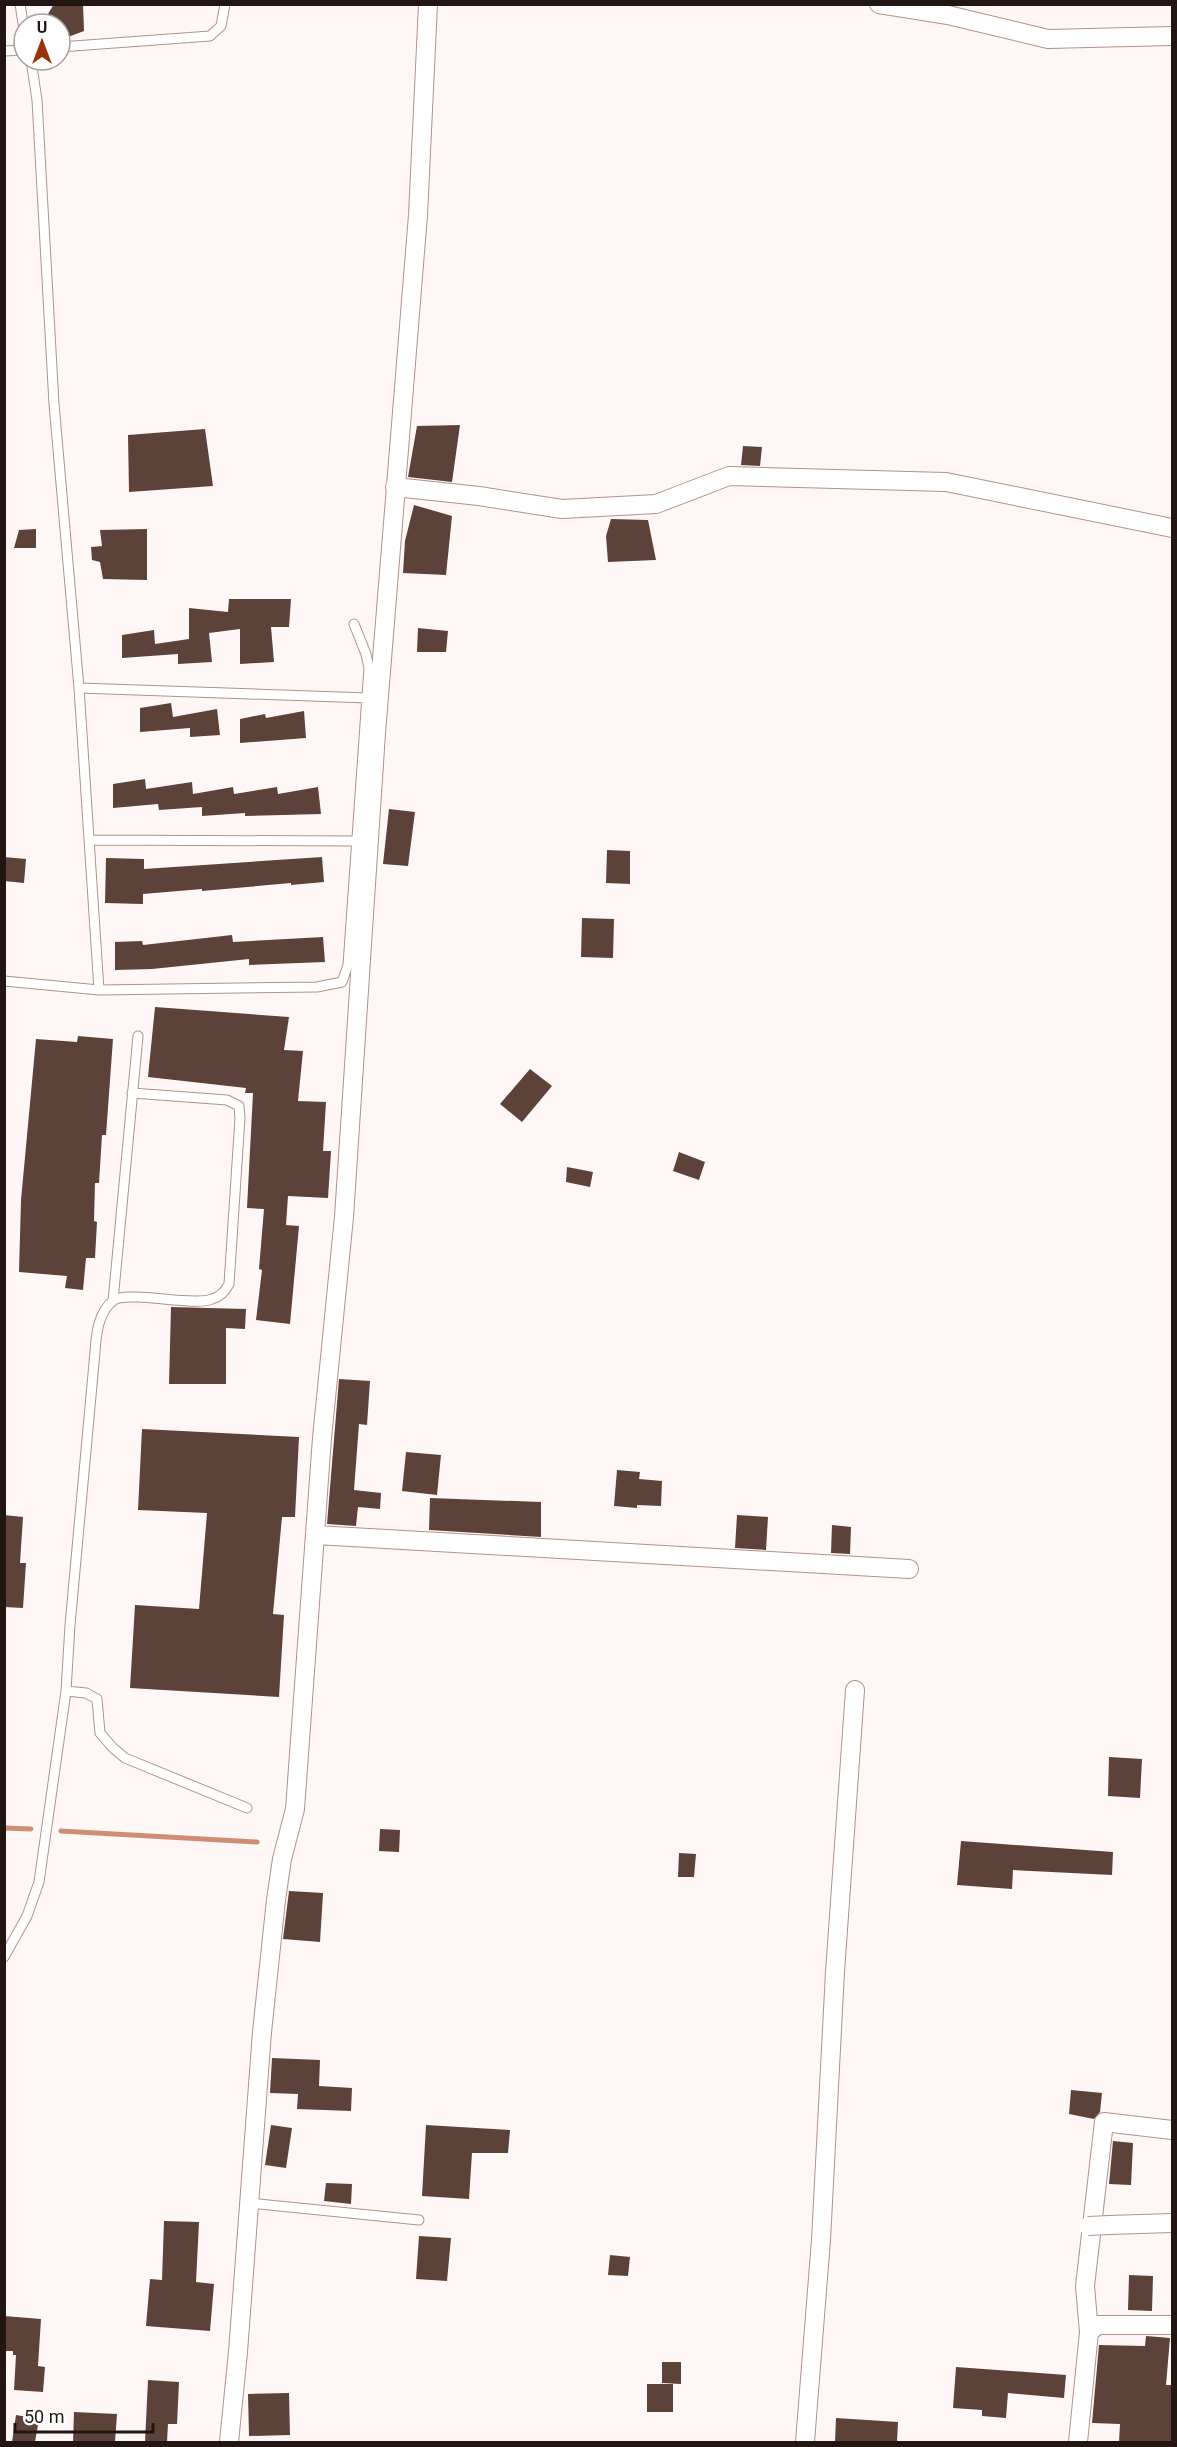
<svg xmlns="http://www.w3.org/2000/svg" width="1177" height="2447" font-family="Roboto,sans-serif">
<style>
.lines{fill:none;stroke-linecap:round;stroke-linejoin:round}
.stream{stroke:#d08d76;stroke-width:5}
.building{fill:#5c4239}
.lane-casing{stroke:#b19288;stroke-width:11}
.street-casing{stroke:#b19288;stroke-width:20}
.lane{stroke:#fff;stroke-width:9}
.street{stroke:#fff;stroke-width:18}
.street-bridge-casing{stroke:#b19288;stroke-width:20;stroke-linecap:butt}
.street-bridge{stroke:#fff;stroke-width:18}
</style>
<rect width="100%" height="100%" fill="#fef7f5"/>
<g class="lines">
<path class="stream" d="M4,1828L31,1829
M61,1831L257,1842"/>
</g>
<path class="building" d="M54,4H83L84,31L60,40V24H42Z
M460,425L452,482L408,477L417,426Z
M205,429L213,486L129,492L128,435Z
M743,446L762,447L760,466L741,465Z
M414,505L452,516L446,575L403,573L405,541Z
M611,519L648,520L656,560L608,562L606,536Z
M36,529V548H14L19,530Z
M147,529V580L103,579L100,562L92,560L91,547L102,546L100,530Z
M229,599H291L289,627H271L274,662L240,664V629L209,633L212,662L178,664V654L122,658V635L154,630L155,644L189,639V608L228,612Z
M418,628L448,631L446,652H417Z
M171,703L173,717L217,709L220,735L190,737V728L140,732V708Z
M304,711L306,738L240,743V719L265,714L266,718Z
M145,779L146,789L192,782L193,794L233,787L234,794L277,787L278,794L318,787L321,814L245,816V813L202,816V807L159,810L158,804L113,808V784Z
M389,809L415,812L408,866L383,864Z
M607,850L630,851V884L606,883Z
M4,857L26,859L24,883L4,881Z
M322,857L324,882L291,885V883L202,891V889L143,894V904L105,903L106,858L144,859V869Z
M582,918L614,919L613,958L581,957Z
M232,935L233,942L323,937L325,962L249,965V959L152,969L115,970V942L142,941L143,945Z
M155,1007L289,1017L284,1050L303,1051L298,1101L326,1102L323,1151H331L328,1198L288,1196L286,1225L299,1226L290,1324L256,1320L262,1270L259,1269L264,1209L247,1208L253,1093H245L246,1088L148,1077Z
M78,1036L113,1039L106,1135H102L99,1183H95L94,1221L97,1222L95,1258H86L83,1290L65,1288L67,1276L19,1272L21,1200L36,1039L77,1042Z
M530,1069L552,1086L522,1122L500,1104Z
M679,1152L705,1162L699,1180L673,1171Z
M567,1167L593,1172L590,1187L566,1182Z
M171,1307L246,1309L245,1329L226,1328V1384H169Z
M339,1379L370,1381L367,1425L359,1424L354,1490L381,1493L380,1509L358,1507L356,1526L327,1524Z
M142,1429L299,1437L295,1517H282L273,1614L284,1615L279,1697L130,1688L135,1605L199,1609L207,1513L138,1510Z
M406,1452L441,1455L437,1495L402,1491Z
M617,1470L640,1472L639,1479L662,1481L661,1506L637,1505V1508L614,1506Z
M430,1498L541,1502V1537L429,1530Z
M4,1515L23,1517L20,1563H26L23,1608L4,1607Z
M737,1515L768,1517L766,1550L735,1548Z
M832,1525L851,1527L850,1554L831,1553Z
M1109,1757L1142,1759L1140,1798L1108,1796Z
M380,1829L400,1830L399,1852L379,1851Z
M961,1841L1113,1852L1112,1875L1013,1870L1012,1889L957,1885Z
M679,1853L696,1854L694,1877H678Z
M289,1891L323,1893L320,1942L283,1939Z
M272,2058L320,2060L319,2086L352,2088L351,2111L297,2109L298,2094L270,2093Z
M1071,2090L1102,2093L1100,2112L1094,2119L1069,2114Z
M271,2125L292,2128L286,2168L265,2165Z
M426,2125L510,2130L508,2153H472L469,2199L422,2196Z
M1113,2141L1133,2143L1131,2185L1109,2184Z
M326,2183L352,2184L351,2204L324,2201Z
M164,2221L199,2222L196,2282L214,2284L210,2331L146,2326L150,2279L162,2280Z
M419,2236L451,2238L447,2281L416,2279Z
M610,2255L630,2257L628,2276L608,2275Z
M1129,2275L1153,2276L1152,2311L1128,2310Z
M4,2316L41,2319L38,2366L45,2367L43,2392L14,2390L16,2355H13V2351H4Z
M1146,2336L1170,2338L1166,2385H1173V2442H1119L1120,2424L1092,2423L1099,2345L1145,2346Z
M662,2362H681V2384L662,2383Z
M956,2367L1066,2375L1064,2398L1008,2393L1006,2418L982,2416V2410L953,2408Z
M148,2380L179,2382L177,2424H168L167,2442H145Z
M647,2384H673V2412H647Z
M289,2393L290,2435L249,2436L248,2394Z
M74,2412L117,2414L115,2442H73Z
M16,2415L39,2419L35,2442H12Z
M836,2418L898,2422L897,2442H835Z"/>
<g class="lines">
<g class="lane-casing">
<path id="lane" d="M20,4L24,30
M60,47L210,36L221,26L225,4
M4,51L24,50
M31,60L37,100L54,404L79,688L99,990
M79,688L368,698
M90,840L355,841
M4,981L99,990L317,987L342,982L348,965L369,668L366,654L354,624
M132,1093L227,1100L239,1106L240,1118L229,1284C226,1290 220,1297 212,1299C198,1305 155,1297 137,1297C130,1297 120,1296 114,1300C98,1311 96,1336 95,1352L70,1625L66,1691L86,1693L97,1699L100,1733L113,1748L125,1758L247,1808
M113,1301L138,1036
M4,1957L27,1916L39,1882L66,1691
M249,2203L419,2220"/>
</g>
<g class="street-casing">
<path id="street" d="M879,4L948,15L1048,39L1172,36
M395,487L479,496L562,509L656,504L729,476L946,482L1172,528
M316,1535L909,1569
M1109,2225L1172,2223
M1089,2332L1085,2286L1104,2122L1172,2130
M229,2442L238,2352L262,2032L276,1900L282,1859L295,1809L322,1438L344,1217L376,733L418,215L428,4
M805,2442L821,2240L835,1972L855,1690
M1078,2442L1089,2332L1098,2325H1172"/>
</g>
<use href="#lane" class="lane"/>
<use href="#street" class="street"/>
<g class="street-bridge-casing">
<path id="street-bridge" d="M1088,2226L1109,2225"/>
</g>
<use href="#street-bridge" class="street-bridge"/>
</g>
<rect width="1177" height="2447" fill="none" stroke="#211612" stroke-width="12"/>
<g transform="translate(42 42)"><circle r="28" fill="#ffffff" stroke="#a6a2a0" stroke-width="1.5"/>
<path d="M0-4.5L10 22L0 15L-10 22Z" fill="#993407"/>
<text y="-9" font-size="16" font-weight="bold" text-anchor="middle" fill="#211612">U</text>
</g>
<path d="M15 2423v9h138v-9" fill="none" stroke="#211612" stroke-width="3"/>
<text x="24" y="2423" font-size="18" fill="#211612" stroke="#ffffff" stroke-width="4.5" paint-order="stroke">50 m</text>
</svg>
